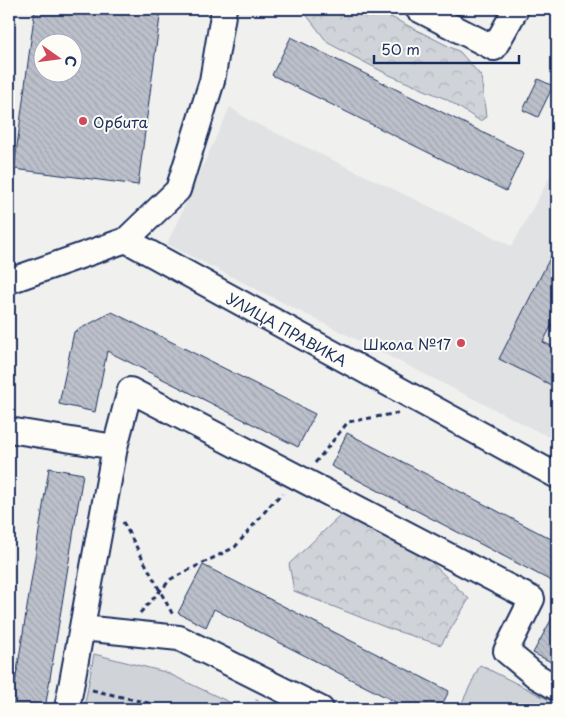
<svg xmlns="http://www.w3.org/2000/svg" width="566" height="718" font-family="'Playpen Sans',sans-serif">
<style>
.built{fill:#e0e2e3}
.green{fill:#d0d3d8;stroke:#76819b}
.forest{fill:url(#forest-crowns);stroke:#76819b}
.building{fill:url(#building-back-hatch);stroke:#1b2f5e;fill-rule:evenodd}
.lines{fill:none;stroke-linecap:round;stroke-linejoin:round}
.minor-casing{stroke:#1b2f5e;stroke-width:28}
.path{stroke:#1b2f5e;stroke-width:3;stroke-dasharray:5 4;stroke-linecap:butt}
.minor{stroke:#fdfcf7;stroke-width:24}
.poi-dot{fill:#d1495b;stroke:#fdfcf7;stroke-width:2}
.labels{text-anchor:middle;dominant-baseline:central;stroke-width:4;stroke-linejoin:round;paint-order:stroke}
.poi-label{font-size:15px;fill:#1b2f5e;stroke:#fdfcf7;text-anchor:start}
.street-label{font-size:15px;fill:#1b2f5e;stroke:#fdfcf7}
</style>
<defs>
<pattern id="forest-crowns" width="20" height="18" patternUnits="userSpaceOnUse" patternTransform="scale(1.25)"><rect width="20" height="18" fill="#d0d3d8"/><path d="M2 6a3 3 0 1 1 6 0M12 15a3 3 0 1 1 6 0" fill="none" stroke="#b2b5bc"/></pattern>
<pattern id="building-back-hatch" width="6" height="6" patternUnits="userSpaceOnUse" patternTransform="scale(1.25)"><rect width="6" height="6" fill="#bbc0ca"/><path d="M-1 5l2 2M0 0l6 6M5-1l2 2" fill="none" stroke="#a0a5b0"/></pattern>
</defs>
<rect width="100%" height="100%" fill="#f0f0ee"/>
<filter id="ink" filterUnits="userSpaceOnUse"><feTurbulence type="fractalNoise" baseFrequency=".02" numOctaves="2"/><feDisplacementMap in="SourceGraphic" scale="10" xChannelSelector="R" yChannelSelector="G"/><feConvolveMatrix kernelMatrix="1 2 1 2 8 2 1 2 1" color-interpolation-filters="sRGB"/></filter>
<g filter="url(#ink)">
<path class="built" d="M230,107L247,119L512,246L557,164V441L167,244Z"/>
<path class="green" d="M94,654L165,672L244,709H84Z
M480,665L557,704V709H459Z"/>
<path class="forest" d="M302,9H375L460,52L481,76L486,117L480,121L446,99L387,74L328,43Z
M342,514L430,561L469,599L441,645L390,629L294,591L289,564Z"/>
<path class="building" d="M35,9H161L138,185L14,169ZM42,42H72V72H42Z
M291,37L524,153L506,191L272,75Z
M538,79L553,86L538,117L523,110Z
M557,244V315L543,342L557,349V388L499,359Z
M112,312L315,414L298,447L107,351L95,412L59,404L74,332Z
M347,433L557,542V584L331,466Z
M49,468L83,474L45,709H11Z
M203,565L449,691L440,709H409L214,609L206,627L178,613Z
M557,609V665L533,653Z"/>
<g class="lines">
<g class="minor-casing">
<path id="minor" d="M418,9L494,48L516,9
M126,240L178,190L212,81L224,9
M9,281L126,240L557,476
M9,430L115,447
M82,628L179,638L321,709
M67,709L115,447L130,390L532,599L506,651L536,676L557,688"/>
</g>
<path class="path" d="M315,463L348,422L398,413
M123,522L173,615
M140,613L171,579L235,547L273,502L283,494
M92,690L148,703L164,709
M254,709L257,700"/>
<use href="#minor" class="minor"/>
</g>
</g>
<g class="poi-dot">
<circle cx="83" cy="121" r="5"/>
<circle cx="461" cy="343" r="5"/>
</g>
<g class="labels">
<g class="poi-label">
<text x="93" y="121">Орбита</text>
<text x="451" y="343" text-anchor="end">Школа №17</text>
</g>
<g class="street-label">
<text transform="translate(287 329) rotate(29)">УЛИЦА ПРАВИКА</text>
</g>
</g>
<rect width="566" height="718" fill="none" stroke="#fdfcf7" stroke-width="30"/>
<rect x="15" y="15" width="536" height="688" fill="none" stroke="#1b2f5e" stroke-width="2" filter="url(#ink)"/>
<g transform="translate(58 58) rotate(104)"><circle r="24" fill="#fdfcf7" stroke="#a3aaba"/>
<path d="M0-4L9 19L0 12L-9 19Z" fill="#d1495b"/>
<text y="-8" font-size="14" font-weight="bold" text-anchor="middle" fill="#1b2f5e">С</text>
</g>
<path d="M374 55v8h145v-8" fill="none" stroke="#1b2f5e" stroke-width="2.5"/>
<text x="381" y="55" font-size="15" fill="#1b2f5e" stroke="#fdfcf7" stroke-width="4" paint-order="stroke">50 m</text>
</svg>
